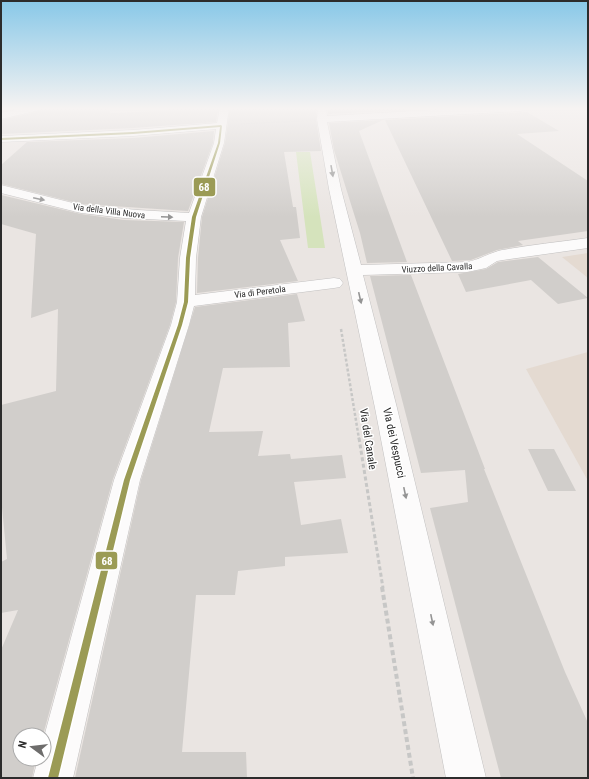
<svg xmlns="http://www.w3.org/2000/svg" width="589" height="779" font-family="'Roboto Condensed',sans-serif">
<style>
.education{fill:#e4dad1}
.green{fill:#d5e3bc}
.building{fill:#d1cecb}
.lines{fill:none;stroke-linecap:round;stroke-linejoin:round}
.street-casing{stroke:#c2c1c1;stroke-width:1}
.path-far3{stroke:#c7c7c6;stroke-width:1;stroke-dasharray:1.5 1;stroke-linecap:butt}
.path-far2{stroke:#c7c7c6;stroke-width:2.5;stroke-dasharray:3 2;stroke-linecap:butt}
.path-far1{stroke:#c7c7c6;stroke-width:3;stroke-dasharray:4 2.5;stroke-linecap:butt}
.path{stroke:#c7c7c6;stroke-width:4;stroke-dasharray:5 3;stroke-linecap:butt}
.street{fill:#fcfbfb;fill-rule:evenodd}
.bus-1-casing{stroke:#fff;stroke-width:3}
.bus-1{fill:#9b9b55;fill-rule:evenodd}
.oneway{fill:#949494}
.labels{text-anchor:middle;dominant-baseline:central;stroke-width:3;stroke-linejoin:round;paint-order:stroke}
.far-street-label{font-size:9px;fill:#2c2c2c;stroke:#fff}
.street-label{font-size:11px;fill:#2c2c2c;stroke:#fff}
.line-badge{stroke:#fff;stroke-width:1.5}
.badge-label{font-size:11px;text-anchor:middle;font-weight:bold;fill:#fff}
</style>
<rect width="100%" height="100%" fill="#eae5e2"/>
<path class="education" d="M588,253V278L562,257Z
M588,352V481L526,369Z"/>
<path class="green" d="M296,152H310L325,248H308Z"/>
<path class="building" d="M42,108H109L110,113L168,111L169,108H218L216,122L133,128L1,134V120L40,111Z
M230,108H316V119L321,151L284,152L293,207H296L300,238L280,240L298,281L197,293L198,258L202,217L225,143Z
M328,108H436L328,114Z
M527,112L559,131L517,134L588,181V231L518,241L523,245L497,250L471,260L452,261L385,120Z
M383,120L359,131L407,262L367,263L360,233L334,150L329,123Z
M214,131L213,143L188,211L81,204L1,184V165L27,142L133,138Z
M1,195L81,214L124,220L184,222L178,258L176,302L170,325L113,479L43,735H20V759H36L32,778H1V650L18,610L1,613V562L7,559L1,497V405L56,391L58,309L31,318L36,234L1,224Z
M538,257L588,298L558,304L531,280L466,292L458,274L486,269L498,262Z
M411,275L485,469H484L565,672L588,723V778H501L430,508L468,502L465,470L421,473L370,276Z
M297,294L305,321L288,323L290,367L223,368L209,432L263,431L258,456L290,454L291,459L342,455L346,478L294,482L301,525L341,519L348,553L285,557V566L238,571L235,595H196L182,752H246L247,778H75L141,480L195,307Z
M528,449H554L576,491H548Z"/>
<g class="lines">
<g class="street-casing">
<path id="street" d="M24,108H41L40,110L1,119V113Z
M220,108H229L224,143L201,217L196,258L195,295L334,278L340,279L343,283L340,287L334,288L194,306L189,325L140,480L73,778H33L38,759H44V737L114,480L171,325L177,302L180,258L186,221L124,218L81,213L1,193V185L81,205L138,210L189,213L214,143L216,129L133,136L1,142V136L133,130L217,123Z
M318,108H326L327,116L467,108H525L521,111L327,122L341,189L361,265L467,262C479,260 489,253 502,250C530,245 559,242 588,238V248L503,260L497,261L486,268L467,272L363,275L397,408L486,778H446L375,408L329,189L317,119Z"/>
</g>
<path class="path-far3" d="M241,124L302,121"/>
<path class="path-far2" d="M341,329L359,439"/>
<path class="path-far1" d="M359,438L383,588"/>
<path class="path" d="M382,587L413,778"/>
<use href="#street" class="street"/>
<g class="bus-1-casing">
<path id="bus-1" d="M221,125L222,126L220,143L196,217L190,258L188,302L182,325L130,480L58,778H48L124,480L178,325L184,302L186,258L192,217L218,143L220,127L133,134L1,140V138L133,132Z"/>
</g>
<use href="#bus-1" class="bus-1"/>
</g>
<defs><path id="oneway-solid" d="M-6-.8H1V-3.2L6.5 0L1 3.2V.8H-6Z"/></defs>
<g class="oneway">
<use href="#oneway-solid" transform="translate(332 171) rotate(80)"/>
<use href="#oneway-solid" transform="translate(39 199) rotate(12)"/>
<use href="#oneway-solid" transform="translate(167 217) rotate(2)"/>
<use href="#oneway-solid" transform="translate(360 298) rotate(77)"/>
<use href="#oneway-solid" transform="translate(405 493) rotate(78)"/>
<use href="#oneway-solid" transform="translate(432 620) rotate(78)"/>
</g>
<linearGradient id="sky" x2="0" y2="1"><stop stop-color="#88c8e8"/><stop offset="0.5" stop-color="#f6f3f2"/><stop offset="1" stop-color="#f6f3f2" stop-opacity="0"/></linearGradient>
<rect width="589" height="217" fill="url(#sky)"/>
<g class="labels">
<g class="far-street-label">
<text transform="translate(109 211) rotate(7)">Via della Villa Nuova</text>
<text transform="translate(437 268) rotate(-3)">Viuzzo della Cavalla</text>
<text transform="translate(260 292) rotate(-7)">Via di Peretola</text>
</g>
<g class="street-label">
<text transform="translate(368 439) rotate(81)">Via del Canale</text>
<text transform="translate(394 443) rotate(78)">Via dei Vespucci</text>
</g>
</g>
<g class="line-badge">
<rect x="193" y="177" width="23" height="20" rx="4" fill="#9b9b55"/>
<rect x="95" y="551" width="23" height="19" rx="4" fill="#9b9b55"/>
</g>
<g class="badge-label">
<text x="204" y="191">68</text>
<text x="107" y="565">68</text>
</g>
<rect width="589" height="779" fill="none" stroke="#2c2c2c" stroke-width="4"/>
<g transform="translate(32 747) rotate(285)"><circle r="19" fill="#ffffff" stroke="#ababab"/>
<path d="M0-3L7 15L0 10L-7 15Z" fill="#6e6d6c"/>
<text y="-6" font-size="11" font-weight="bold" text-anchor="middle" fill="#2c2c2c">N</text>
</g>
</svg>
